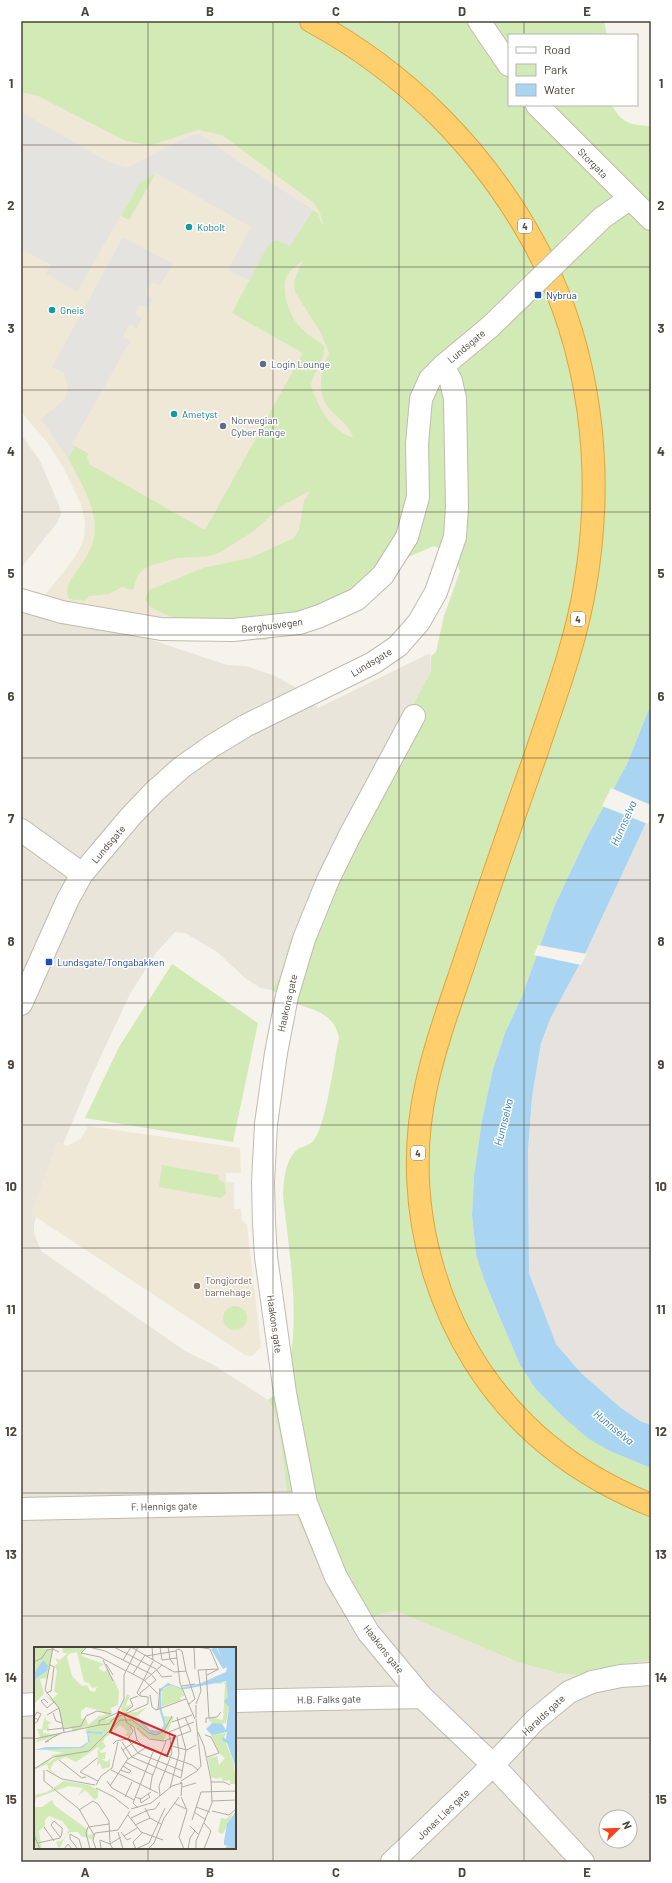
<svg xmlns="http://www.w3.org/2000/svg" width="672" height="1883" font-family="Barlow,sans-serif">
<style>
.residential{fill:#eae5da;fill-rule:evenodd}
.industrial{fill:#e6e2dd}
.education{fill:#efe8d6}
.green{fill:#d2eab5;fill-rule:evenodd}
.parking{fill:#e5e3e0}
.water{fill:#a9d4f2}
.pier{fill:#f6f3ec}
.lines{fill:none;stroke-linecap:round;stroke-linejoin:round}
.minor-casing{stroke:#c2bbae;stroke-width:24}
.highway-casing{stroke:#e0a43c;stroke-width:24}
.minor{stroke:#fff;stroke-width:22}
.highway{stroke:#ffcf6e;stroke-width:22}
.minor-bridge-casing{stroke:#c2bbae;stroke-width:24;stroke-linecap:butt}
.minor-bridge{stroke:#fff;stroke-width:22}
.grid{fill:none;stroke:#4b4439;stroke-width:1;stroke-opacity:0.55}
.culture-dot{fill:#0f9aa8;stroke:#fff;stroke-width:1.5}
.transit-dot{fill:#1a4fb4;stroke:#fff;stroke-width:1.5}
.service-dot{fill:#5c6f8a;stroke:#fff;stroke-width:1.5}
.education-dot{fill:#8d6e63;stroke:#fff;stroke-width:1.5}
.labels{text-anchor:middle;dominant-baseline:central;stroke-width:3;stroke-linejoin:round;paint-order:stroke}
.shield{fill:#fff;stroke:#817c74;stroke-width:1}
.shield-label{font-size:9px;font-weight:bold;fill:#4b4439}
.street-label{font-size:10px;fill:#4b4439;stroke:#fff}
.culture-label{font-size:10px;fill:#0d838f;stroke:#fff;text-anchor:start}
.transit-label{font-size:10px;fill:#164399;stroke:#fff;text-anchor:start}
.service-label{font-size:10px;fill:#4e5e75;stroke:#fff;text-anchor:start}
.education-label{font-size:10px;fill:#785e54;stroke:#fff;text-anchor:start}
.water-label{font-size:11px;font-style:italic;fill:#2e7ab2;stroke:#fff}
.inset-road{fill:none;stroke:#b2ada4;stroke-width:1}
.view{fill:#d62828;fill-opacity:0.15;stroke:#d62828;stroke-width:2}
.inset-edge{fill:none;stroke:#4b4439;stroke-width:2}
.neatline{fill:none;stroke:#4b4439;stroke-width:1.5}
.grid-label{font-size:13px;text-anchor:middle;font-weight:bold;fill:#4b4439}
</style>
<rect width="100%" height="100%" fill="#f6f3ec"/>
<path class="residential" d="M21,434L40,461L59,505L61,514L57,523L21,568Z
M21,603L119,629L227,665L246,666L273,675L297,688L318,708L430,653L431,671L368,789L288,946L282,974L272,990L261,988L245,978L217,952L185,933L175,932L156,953L130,994L93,1073L45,1187L34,1224V1233L41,1251L185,1351L212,1364L268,1400L273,1408L280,1436L287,1493L360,1622L387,1611H396L520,1663L558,1673L577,1675L651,1660V1862H21ZM35,1648H235V1848H35ZM606,1817H630V1841H606Z"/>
<path class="industrial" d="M651,812V1425L640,1421L621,1408L581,1373L556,1344L529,1273L528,1151L532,1097L541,1043L551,1017L584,956Z"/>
<path class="education" d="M21,38L341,185L444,326L233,630L36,605L67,568L78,552L84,538L85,522L81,504L63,467L47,442L21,412Z
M88,1126L240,1148L241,1173H226V1182H234V1209H241L242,1220L247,1225L261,1347L252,1356L245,1355L31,1214L57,1142L67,1146L81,1139Z"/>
<path class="green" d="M21,21H604L607,35H509V105H612C622,124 631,125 651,126V704L627,764L586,839L554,907L522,996L505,1033L493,1069L482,1120L474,1176L472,1215L476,1255L484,1280L520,1365L535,1388L561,1415L612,1452L651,1468V1660L577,1675L558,1673L520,1663L396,1611C380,1611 367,1622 351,1623L329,1590L287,1493L280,1436L273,1408L268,1400C312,1371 287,1241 283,1195C284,1180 285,1159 298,1149C303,1146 311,1145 314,1140C326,1125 334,1060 339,1038C334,1012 313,1010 291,1002C285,999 278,994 272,990L281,974L288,946L332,848L368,789L431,671V656L436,652L444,616L460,571L452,555L434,546L399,561L329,611L266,640H247L184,623L150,607L145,599L149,590L203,568L250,558L294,538L299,530L304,501L311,490L280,507L254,531L219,553L210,556L177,558L152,565L144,569L137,576L133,590L122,587L109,594L89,596L84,601L69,599L67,593L68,585C75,572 88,558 93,542C101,513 81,483 68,458L75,446L89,454L87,456L89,464L205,530L303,353L232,313L269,243L277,240L290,246L313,210L318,213L322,225L323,224L320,213L314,203L222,135L198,130L151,145L126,141L38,96L21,92ZM303,260L294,281L295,292L321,333L329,353C321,370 316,390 328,407C336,418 350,424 353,438C333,430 322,415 315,396C313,392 311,388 311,384C314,372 326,358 324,346C315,339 303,332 296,322C288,311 282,291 286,278C289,271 298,264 303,260Z
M156,173L129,220L121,216L140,182Z
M172,964L258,1023L233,1142L85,1118L119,1047Z
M162,1165L218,1175L219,1180L225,1183L226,1194L221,1198L159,1187Z
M223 1318a12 12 0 1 1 24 0a12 12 0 1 1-24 0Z"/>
<path class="parking" d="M21,112L109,162L126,168L189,136L200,134L241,163L313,210L290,246L277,240L269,244L249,280L228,270L251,227L156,173L140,182L77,292L46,273L50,264L21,249Z
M123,237L173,264L160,285L151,282L146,294L153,298L148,308L140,305L135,314L142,318L137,328L130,324L123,336L130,341L72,444L75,446L68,458L41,419L65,399L68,387L64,373L52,367Z"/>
<path class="water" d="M651,704V812L584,956L551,1017L541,1043L532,1097L528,1151L529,1273L556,1344L581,1373L621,1408L640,1421L651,1425V1468L612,1452L589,1439L561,1415L535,1388L520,1365L484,1280L476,1255L472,1215L474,1176L482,1120L493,1069L505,1033L522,996L554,907L586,839L627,764Z"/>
<path class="pier" d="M611,788L651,805V817L648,824L602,806Z
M538,945L587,954L581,965L534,955Z"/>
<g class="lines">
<g class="minor-casing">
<path id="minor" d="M479,21L509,65
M537,105L651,219
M602,218L629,199
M21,600L62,612L161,629L233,630L299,623L320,616L357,599L383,575L407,537L418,497L417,444L421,399L430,379L443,366
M414,716L349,837L328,880L304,939L287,996L276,1053L266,1124L263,1182L264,1223L266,1257L285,1393L306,1503L336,1577L368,1632L422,1697L493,1765L583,1862
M21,830L82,874
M21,1004L68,899L82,874L131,816L155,791L182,767L212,746L245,726L373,663L398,646L419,622L436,592L455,537L457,507L455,399L451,381L443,366L491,326
M21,1509L306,1503
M235,1701L422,1697
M21,1705L35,1704
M392,1862L493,1765L535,1720L569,1692L592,1682L621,1676L651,1674"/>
</g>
<g class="highway-casing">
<path id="highway" d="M311,21C405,72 482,148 534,243C591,347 605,470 585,586C576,642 555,697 537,751C512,822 487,892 464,963C450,1004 435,1045 426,1087C399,1211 440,1347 534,1433C568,1464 609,1488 651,1505"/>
</g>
<use href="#minor" class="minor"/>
<use href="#highway" class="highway"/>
<g class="minor-bridge-casing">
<path id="minor-bridge" d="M491,326L602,218"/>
</g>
<use href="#minor-bridge" class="minor-bridge"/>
</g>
<path class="grid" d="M148,21V1648M273,21V1862M399,21V1862M524,21V35M524,105V1862M21,145H651M21,267H651M21,390H651M21,512H651M21,635H651M21,758H651M21,880H651M21,1003H651M21,1125H651M21,1248H651M21,1371H651M21,1493H651M21,1616H651M21,1738H35M235,1738H651M148,1848V1862"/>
<g class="culture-dot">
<circle cx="189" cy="227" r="4"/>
<circle cx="52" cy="310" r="4"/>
<circle cx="174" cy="414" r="4"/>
</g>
<g class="transit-dot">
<rect x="534" y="291" width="8" height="8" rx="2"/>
<rect x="45" y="958" width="8" height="8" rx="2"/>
</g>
<g class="service-dot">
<circle cx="263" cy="364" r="4"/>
<circle cx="223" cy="426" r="4"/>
</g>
<circle class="education-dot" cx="197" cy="1286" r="4"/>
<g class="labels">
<g class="shield">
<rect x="518" y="219" width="14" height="14" rx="3"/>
<rect x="571" y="612" width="14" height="14" rx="3"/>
<rect x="411" y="1146" width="14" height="14" rx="3"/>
</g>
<g class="shield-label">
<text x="525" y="226">4</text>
<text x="578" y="619">4</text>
<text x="418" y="1153">4</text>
</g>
<g class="street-label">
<text transform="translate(593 163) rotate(45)">Storgata</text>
<text transform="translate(466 346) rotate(-40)">Lundsgate</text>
<text transform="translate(272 625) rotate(-7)">Berghusvegen</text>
<text transform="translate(371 662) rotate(-31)">Lundsgate</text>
<text transform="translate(108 844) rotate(-50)">Lundsgate</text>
<text transform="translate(287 1003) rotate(-77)">Haakons gate</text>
<text transform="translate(275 1324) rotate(82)">Haakons gate</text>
<text transform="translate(164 1506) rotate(-1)">F. Hennigs gate</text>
<text transform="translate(384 1649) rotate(52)">Haakons gate</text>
<text transform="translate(329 1699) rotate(-1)">H.B. Falks gate</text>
<text transform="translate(543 1715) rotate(-43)">Haralds gate</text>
<text transform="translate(443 1814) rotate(-44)">Jonas Lies gate</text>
</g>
<g class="culture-label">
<text x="197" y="227">Kobolt</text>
<text x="60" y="310">Gneis</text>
<text x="182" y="414">Ametyst</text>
</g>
<g class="transit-label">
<text x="546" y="295">Nybrua</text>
<text x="57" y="962">Lundsgate/Tongabakken</text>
</g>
<g class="service-label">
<text x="271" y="364">Login Lounge</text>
<text x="231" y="420">Norwegian<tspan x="231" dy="12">Cyber Range</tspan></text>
</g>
<g class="education-label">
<text x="205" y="1280">Tongjordet<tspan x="205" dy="12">barnehage</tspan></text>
</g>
<g class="water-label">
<text transform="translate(623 823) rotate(-66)">Hunnselva</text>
<text transform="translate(503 1122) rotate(-76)">Hunnselva</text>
<text transform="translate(614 1427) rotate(39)">Hunnselva</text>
</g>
</g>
<g transform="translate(34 1647)">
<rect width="202" height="202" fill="#f6f3ec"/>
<path d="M0,0L19,3L13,31L6,32L10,47L0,57V33L12,25L14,20L8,13L7,20L0,27ZM28,0H52L47,6L48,9L70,17L64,21L70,25L73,22L81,35L85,44L84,58L77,61L78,67L71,73L88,67L87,59L93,47L96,49L91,60L98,57L92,66L102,65L113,60L102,70L98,69L117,86H125L130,82L132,76L129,69L140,70L129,95L109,89L99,78L95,90L90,88L94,85L86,78L71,91L69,95L72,99L67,104L64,100L42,115L32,110L20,115L16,122L24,129L15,123L13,117L0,123L11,114L22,110L16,113L13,117L23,110L16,108L30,106L7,102L48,101L56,94L54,86L69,87L71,84L72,81L69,85L54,84L51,87L53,79L39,85L37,80L29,82L24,60L12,49L18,52L24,47L20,44L23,23L20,19L24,16L21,11L26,13L34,6H29ZM43,5L50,35L55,36L58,41L63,40L61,45L56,44L53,38L48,39L38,29L33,10L35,7ZM52,60L67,64L72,68L65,69L54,78L52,71L47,72V64ZM186,33L194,36V50L191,53L195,60L192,76L183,78L175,74V70L189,73L191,38L188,34V37L179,36ZM137,38L148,42L150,49L146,50L147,53L127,60L128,43ZM11,68L12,73L18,76L14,77L15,82L9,83V86L26,88L0,96L6,90L3,82H8ZM192,86L188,94L192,96L200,117L202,137H196V133L189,134L187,130L183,132L177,130L174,111L183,109L185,118L191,111L186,107L177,88ZM64,101L67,106L72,105L71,112H67L73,115L76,111V120L68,122L66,116L63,119ZM30,134L55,138L64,143V150L61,153L51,143L44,149L49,141L35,139L2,151L0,160H8L18,153L21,159L53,182L54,188L60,187V193L47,189L44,185H37L33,187L25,202L22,195L29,193L35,183L28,174L15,169L11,173V179L5,184L8,202H3L0,198V148L13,145ZM199,166L189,187L184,185L187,171L192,172Z" fill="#d2eab5" fill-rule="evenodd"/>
<path d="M182,0L188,12L183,0H202V121L193,96L188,94L189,90L192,92L193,85L178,88L172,82L178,76L188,77L192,83L195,60L190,54L194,50L192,34L152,42H147L137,38L130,41L127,45V60L132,78L130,82L125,86H117L98,69L105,71L116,83L126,84L130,78L125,61L126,42L134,36L147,41L167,36L192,25L193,20L189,22L177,2ZM9,13L14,19L13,24L0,33V27ZM72,81L71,84L68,87L54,86L56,94L48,101L0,103L12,100H46L54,95L53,84L69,85ZM202,164V202H191L193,199L200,200L190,198V194L193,177Z" fill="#a9d4f2"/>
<path class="inset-road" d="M19,0L11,43L25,61L30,85M53,0L47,6L66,10L92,24M55,0L71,4L117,27L122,33L106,46V49M80,0L122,22L128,30L138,29M97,0L140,25L152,24L148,4L145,2M118,0L119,13M126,0L128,13L143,11M134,0L136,12L140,18M160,0L161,22M163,0L176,2L184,21M145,2L142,3L146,36L155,58M112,9L142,4M69,13L79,34M89,13L97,0M0,15L8,11L13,3L19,2L25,5M72,17L79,28M164,23L185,22L173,28M93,24L110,33L124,47M152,24L161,52L155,57M99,27L111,8M110,34L128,18M148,39L161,37M12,46L17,44L20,20L16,18M116,48L118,60L122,63L152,52M106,49L103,46L119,14M14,56L10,52L7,54L13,61L20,55M154,56L161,72M162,57L167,44L164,23M162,58V71M124,62L126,41M92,64L99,59L96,52L104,49M19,66L22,74L28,76M13,68L25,61M90,68L93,76L100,80L103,93L111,101L158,118L164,123M175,71L183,70L187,65M138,75L158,68M172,76V71H175L172,22M0,77L3,75L7,67L3,65L0,70L4,73M65,78L75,77L79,72L114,57V50L106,49M103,81L115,92L130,94L157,84L151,70M29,82L47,79L52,69L63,64L77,67M13,83L29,81M171,88L177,90L185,106L173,110M0,92L65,78V74L83,66L90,52V28L104,0M94,92L104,106L149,124M15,94L11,95L27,86M88,95L98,110L147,131L152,103L143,70M79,97L82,94L94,92L99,84L96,79M138,99L153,103L162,98M87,100L94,112M89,103L103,93M63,111L46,125L64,134M25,113L48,131L52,130M91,115L119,128M0,122L19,110L55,104L86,73H98L115,86L122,88L130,84L138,69M10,123V134L19,141M12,123L28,132L61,138M77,123L124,146M86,123L95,126L97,124L89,119M73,134L78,141L100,153M147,134L163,124L167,119L162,72M177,135H190L196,138M62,138L67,129L78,121L84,95M76,139L93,113L111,101M148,140L162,136M62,141L80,150L95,162M136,141L145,107L143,90M20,142L45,162L60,188M116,143L118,130L132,94M126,149L125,139L138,106L135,85L160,75M147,149L148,136M91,150L98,135M101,150L107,152L114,147M147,150L153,163L145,190L150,202M106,151L107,156L116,150L114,147L117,145M178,154L202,153M140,156L152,162M162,160L176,165M104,161L99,156L119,105M111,161L116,171L127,177M97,162L117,156L138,139L148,136L146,135M45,163L59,154L64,157L75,174L76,197L79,202M178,164L195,168L202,162M160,165L172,173M94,168L107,185L129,193M97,171L114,163L121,162L126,155M158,173L167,145L202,144M101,178L116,171M156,179L165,188M10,180L20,194M84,185L89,202M87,185L93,193L97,191M108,186L99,195L102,202L115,196L131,161M0,188L6,202M90,189L103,181M4,196L26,191L27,189L28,186V181L20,174L17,178L26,190M76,197L87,190M30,202L34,197L38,202M44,202L36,192V187L45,192L48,202M56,202L52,186L54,180L75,177M62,202L59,193L61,186L84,183L96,164M67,202L66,193L76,197M114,202L120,196L130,171L145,150M154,202L156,191L161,184M162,202V194L178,156L177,133L170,99L164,85M170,202L177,184L170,176"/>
<path class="view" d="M85,65L141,89L133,109L76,85Z"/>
<rect width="202" height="202" class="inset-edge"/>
</g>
<rect width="672" height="1883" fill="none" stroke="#ffffff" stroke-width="44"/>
<rect x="508" y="34" width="130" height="72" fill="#ffffff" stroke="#b7b4b0"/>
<rect x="516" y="47" width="20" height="6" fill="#ffffff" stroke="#b7b4b0"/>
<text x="544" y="54" font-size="12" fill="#4b4439">Road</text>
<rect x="516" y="64" width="20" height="12" fill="#d2eab5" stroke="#b7b4b0"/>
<text x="544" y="74" font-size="12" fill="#4b4439">Park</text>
<rect x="516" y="84" width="20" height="12" fill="#a9d4f2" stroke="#b7b4b0"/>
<text x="544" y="94" font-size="12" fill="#4b4439">Water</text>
<g transform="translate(618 1829) rotate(67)"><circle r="19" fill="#ffffff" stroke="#b7b4b0"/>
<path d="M0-3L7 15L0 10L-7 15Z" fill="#fc3f1d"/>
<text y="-6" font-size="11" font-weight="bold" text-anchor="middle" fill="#4b4439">N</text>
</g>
<rect x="22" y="22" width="628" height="1839" class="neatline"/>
<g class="grid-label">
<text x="85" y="16">A</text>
<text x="210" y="16">B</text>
<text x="336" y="16">C</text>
<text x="462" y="16">D</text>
<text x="587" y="16">E</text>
<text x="11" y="88">1</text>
<text x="661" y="88">1</text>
<text x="11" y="210">2</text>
<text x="661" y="210">2</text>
<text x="11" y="333">3</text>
<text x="661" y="333">3</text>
<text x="11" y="456">4</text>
<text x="661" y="456">4</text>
<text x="11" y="578">5</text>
<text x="661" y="578">5</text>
<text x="11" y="701">6</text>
<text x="661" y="701">6</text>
<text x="11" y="823">7</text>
<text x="661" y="823">7</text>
<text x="11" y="946">8</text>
<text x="661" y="946">8</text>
<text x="11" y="1069">9</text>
<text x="661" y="1069">9</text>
<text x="11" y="1191">10</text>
<text x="661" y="1191">10</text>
<text x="11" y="1314">11</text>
<text x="661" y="1314">11</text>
<text x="11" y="1436">12</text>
<text x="661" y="1436">12</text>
<text x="11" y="1559">13</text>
<text x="661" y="1559">13</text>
<text x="11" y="1682">14</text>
<text x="661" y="1682">14</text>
<text x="11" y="1804">15</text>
<text x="661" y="1804">15</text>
<text x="85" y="1877">A</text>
<text x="210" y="1877">B</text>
<text x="336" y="1877">C</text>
<text x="462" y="1877">D</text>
<text x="587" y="1877">E</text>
</g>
</svg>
